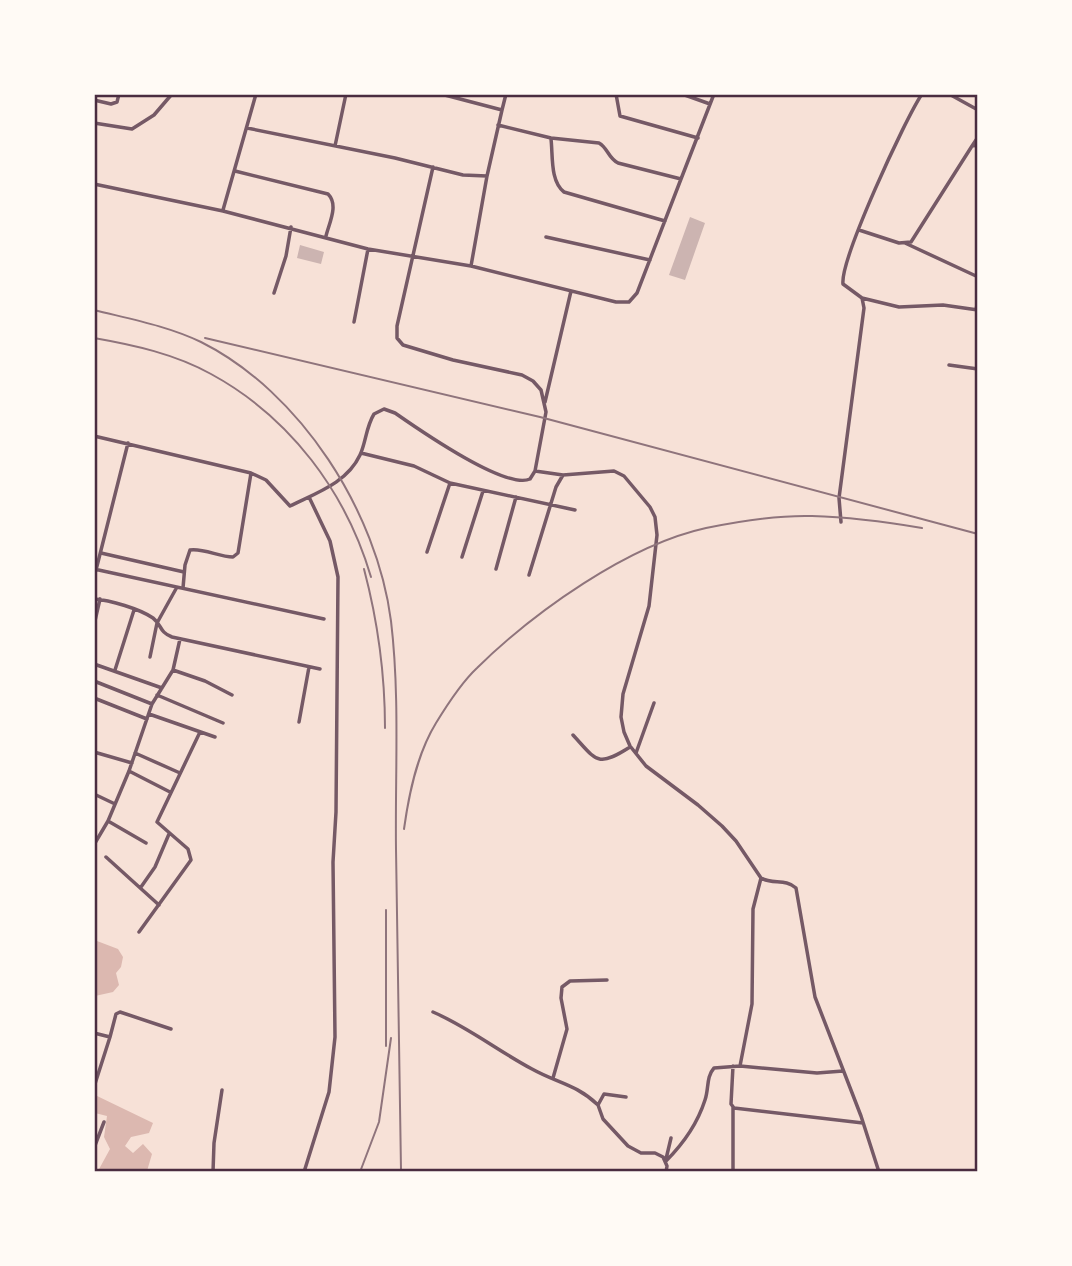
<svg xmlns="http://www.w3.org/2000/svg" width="1072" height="1266" font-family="Karla,sans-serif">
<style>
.water{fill:#dcb8b0}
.building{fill:#ccb4b1}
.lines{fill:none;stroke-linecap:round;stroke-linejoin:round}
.minor{stroke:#755966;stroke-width:3.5}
.rail{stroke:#8f747c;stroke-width:2}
.neatline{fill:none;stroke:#4a2c40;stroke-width:2.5}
</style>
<rect width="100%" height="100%" fill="#f7e1d7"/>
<path class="water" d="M97,941L118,949L123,957L121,967L116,973L119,985L113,992L95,996L94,942Z
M95,1095L153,1123L149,1133L131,1137L125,1146L133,1153L143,1144L152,1154L147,1171H98L110,1149L104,1137L107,1116L95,1113Z"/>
<path class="building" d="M690,217L705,223L685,280L669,275Z
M300,245L324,252L321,264L297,258Z"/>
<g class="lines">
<path class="minor" d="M441,94L502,110L506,94
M616,94L620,116L698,138
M682,94L710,104
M949,94L978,110
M94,100L111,104L117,102L119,94
M94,123L132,129L154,115L172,94
M498,125L551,138L599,143C608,148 608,158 618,163L681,179L714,94
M247,128L395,158L463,175L487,176
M551,139C553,156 550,181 564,192L665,221
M335,146L346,94
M972,146L978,137
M433,167L397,326V338L403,345L453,360L522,375L533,381L541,390L546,412L535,471L563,475L614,471L624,476L650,507L655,517L657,535L649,606L623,694L621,717L624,732L630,746L646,766L698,805L722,826L736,841L761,878C773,885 785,878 796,888L815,997L861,1116L879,1172
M235,171L328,194C339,205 329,223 326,236
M94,184L223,211L368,249L471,266L487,176L502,110
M223,210L256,94
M859,230L899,243L911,242L972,146L978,145
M546,237L650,260
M905,243L976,276
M471,266L616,302H629L637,293L681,179
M274,293L286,256L291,227
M862,298L899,307L943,305L978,310
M976,310L978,299
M354,322L368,249
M949,365L978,369
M545,402L571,291
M94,436L251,473L266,480L290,506C316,493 347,483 360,455C366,442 366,427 374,414L384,409L395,413C418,429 505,490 530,479L535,471
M361,453L414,466L450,483L575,510
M841,522L839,498L864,308L862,298L843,284C840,260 905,119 922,94
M427,552L450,483
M101,553L184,572
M462,557L483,491
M94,569L324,619
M496,569L516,497
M96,570L128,443
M529,575L556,487L563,475
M183,588L185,565L190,550C204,548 219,557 233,557L238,553L251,473
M94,599C110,600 140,609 153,618C162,625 159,632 172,637L320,669
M94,625L100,599
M150,657L157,623L177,587
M94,664L162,688
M115,670L134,610
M173,670L205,681L232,695
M94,681L152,704
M157,695L223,723
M94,698L147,719
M149,714L215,737
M299,722L309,667
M573,735C597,761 597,768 630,747
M94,752L132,763
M135,753L180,773
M636,753L654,703
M129,771L170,792
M94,794L115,804
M108,821L146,843
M95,843L108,821L129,771L152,704L173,670L180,639
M106,857L159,905
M141,887L155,867L169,834
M139,932L191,860L188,849L157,822L200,732
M433,1012C468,1027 498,1051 532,1069C557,1083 576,1084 598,1105
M94,1033L110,1037L116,1014L120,1012L171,1029
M733,1066L731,1104L734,1108L863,1123
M740,1066L752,1004L753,909L761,878
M553,1078L567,1029L561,998L562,987L570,981L607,980
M94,1087L110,1037
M626,1097L604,1094L598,1105L603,1119L628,1146L641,1153H655L663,1157L667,1166L666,1172
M733,1107V1172
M94,1148L104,1122
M666,1159L671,1138
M666,1161C684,1143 697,1125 705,1100C709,1089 706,1077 714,1068L740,1066L817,1073L843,1071
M213,1172L214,1143L222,1090
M304,1172L329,1092L335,1037L333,862L336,812L338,577L330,541L309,497"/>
<path class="rail" d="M94,310C130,319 168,326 201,342C301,392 377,512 391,621C400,696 395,774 396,849C397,956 400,1064 401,1172
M94,338C134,345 175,354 211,374C290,417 346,492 371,577
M205,338L540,417L978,534
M364,569C378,622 385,673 385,728
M404,829C409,793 417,754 436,723C447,705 462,682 477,668C534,612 628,545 706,528C740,521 777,515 812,516C848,517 887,522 922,528
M386,1046V910
M360,1172L379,1122L391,1038"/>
</g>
<rect width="1072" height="1266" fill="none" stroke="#fffaf5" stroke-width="192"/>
<rect x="96" y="96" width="880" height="1074" class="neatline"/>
</svg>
